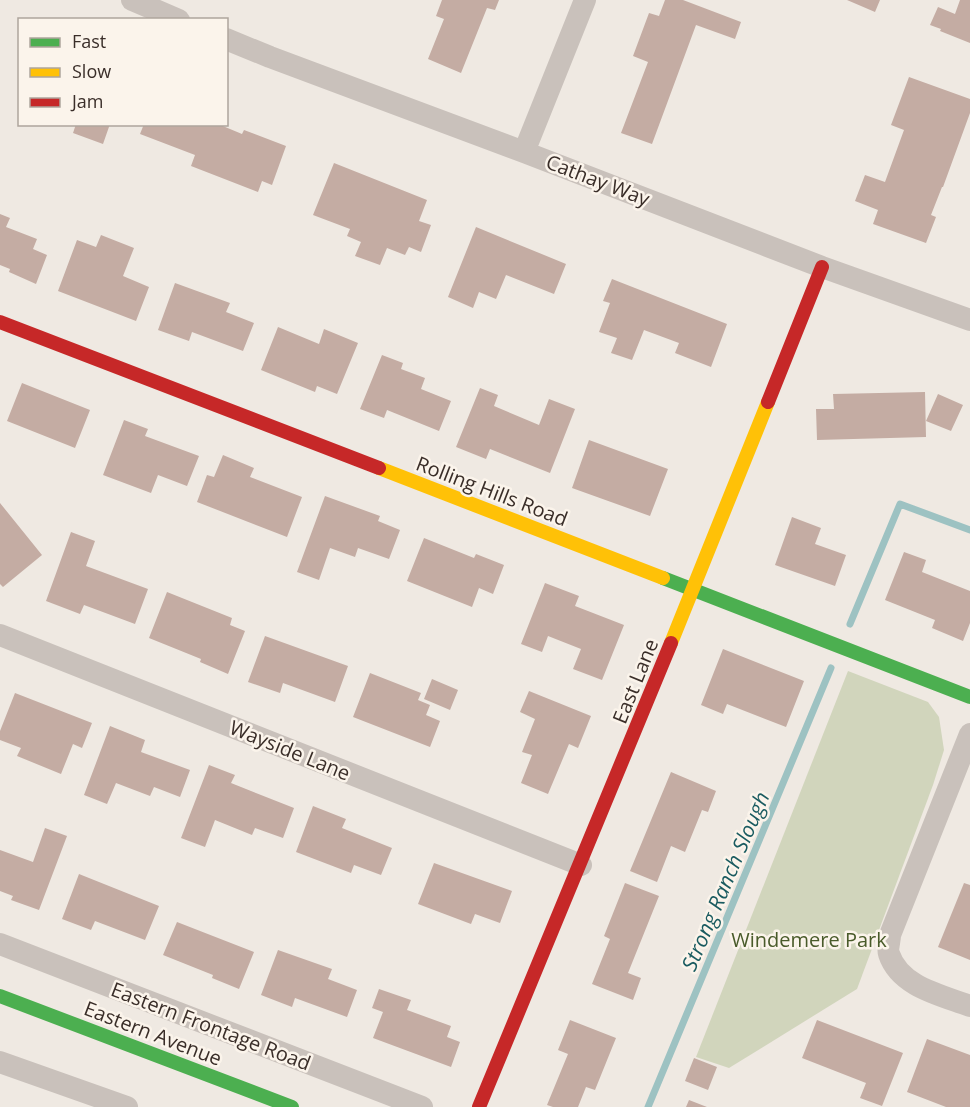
<svg xmlns="http://www.w3.org/2000/svg" width="970" height="1107" font-family="'Open Sans',sans-serif">
<style>
.green{fill:#d1d5bc}
.lines{fill:none;stroke-linecap:round;stroke-linejoin:round}
.stream{stroke:#9dc2c2;stroke-width:7}
.building{fill:#c4aca3}
.street{stroke:#c9c1bb;stroke-width:22}
.fast{stroke:#4caf50;stroke-width:14}
.slow{stroke:#ffc107;stroke-width:14}
.jam{stroke:#c62828;stroke-width:14}
.labels{text-anchor:middle;dominant-baseline:central;stroke-width:5;stroke-linejoin:round;paint-order:stroke}
.street-label{font-size:20px;fill:#3a2e29;stroke:#fbf4eb}
.park-label{font-size:20px;fill:#495b2a;stroke:#fbf4eb}
.water-label{font-size:21px;font-style:italic;fill:#1a5b60;stroke:#fbf4eb}
</style>
<rect width="100%" height="100%" fill="#efe9e2"/>
<path class="green" d="M848,671L928,702L939,717L944,750L933,785L857,989L729,1068L696,1057Z"/>
<g class="lines">
<path class="stream" d="M850,624L900,504L970,530
M648,1107L831,668"/>
</g>
<path class="building" d="M442,0H499L495,10L487,8L461,73L428,59L444,19L436,16Z
M665,0H683L741,22L735,39L696,25L652,144L621,133L648,62L633,56L649,13L659,16Z
M847,0H880L875,12Z
M960,0H970V43L940,31L941,29L930,25L938,7L955,14Z
M909,77L970,99V113L943,187H942L931,215L936,217L926,243L873,224L878,210L855,201L865,175L885,182L904,130L891,125Z
M76,124H110L103,144L73,133Z
M144,124H218L242,134L244,130L286,146L272,185L262,181L258,192L191,166L195,155L140,134Z
M334,163L427,200L419,221L431,225L421,252L409,247L405,255L387,248L380,265L355,256L361,242L347,236L350,229L313,215Z
M0,214L10,218L6,227L37,239L33,249L47,255L36,284L9,272L10,269L0,265Z
M476,227L566,264L554,294L506,275L496,299L479,292L473,308L448,297Z
M101,235L134,248L123,276L149,287L136,321L58,291L77,240L96,247Z
M612,279L727,324L711,367L675,353L679,343L644,330L632,360L611,353L617,338L599,332L610,303L603,301Z
M175,283L230,303L226,312L254,323L243,351L192,332L189,341L158,330Z
M278,327L319,344L324,329L358,343L337,394L317,386L315,392L261,370Z
M382,355L403,363L401,369L425,378L421,389L451,401L439,431L387,410L384,418L360,409Z
M22,383L90,410L75,448L7,421Z
M480,388L498,395L494,406L539,425L549,399L575,409L550,473L490,449L486,459L456,447Z
M925,392L926,437L817,440L816,409H834L833,394Z
M938,394L963,405L951,431L926,421Z
M124,420L148,429L145,436L199,456L187,486L158,475L151,493L103,475Z
M589,440L668,469L650,516L572,488Z
M223,455L254,468L250,477L302,497L287,537L197,502L207,475L214,477Z
M325,496L380,516L378,521L400,530L389,559L358,548L355,557L330,548L319,580L297,572Z
M0,503L42,555L3,587L0,584Z
M792,517L821,528L815,544L846,555L835,586L775,565Z
M71,532L95,541L86,566L148,589L135,624L84,605L80,614L46,601Z
M424,538L474,558L476,554L504,565L493,594L479,588L472,607L407,581Z
M904,552L926,560L922,572L970,591V623L963,641L932,628L935,620L885,600Z
M545,583L579,596L575,606L624,625L602,680L573,669L581,649L548,636L542,652L521,644Z
M167,592L232,618L230,625L245,631L228,674L200,662L201,659L149,638Z
M265,636L348,666L335,702L283,683L280,693L248,682Z
M723,649L804,681L786,727L727,704L723,714L701,705Z
M370,673L421,693L418,700L430,705L426,715L440,721L430,747L353,717Z
M432,679L458,690L450,710L424,699Z
M529,691L591,716L578,748L569,744L548,794L521,783L532,755L522,752L535,719L520,712Z
M15,693L92,723L82,748L73,744L61,774L17,756L21,748L0,740V731Z
M110,726L145,740L141,752L190,770L180,797L154,787L150,796L116,783L107,804L84,795Z
M209,765L235,775L231,783L294,808L283,838L255,828L252,835L215,820L205,847L181,838Z
M671,772L716,791L708,812L702,810L685,852L671,846L657,882L630,871Z
M313,806L346,819L342,828L392,848L381,875L354,865L351,873L296,852Z
M45,828L67,836L39,910L11,900L13,896L0,891V850L33,862Z
M434,863L512,891L500,923L475,914L471,924L418,904Z
M79,874L159,906L145,940L95,921L91,930L62,919Z
M625,883L659,896L628,973L641,978L633,1000L592,984L610,939L604,936Z
M964,883L970,885V960L938,947Z
M177,922L254,952L239,989L212,978L213,975L163,955Z
M278,950L332,969L328,979L357,990L347,1017L295,998L292,1007L261,995Z
M379,989L411,1000L407,1010L451,1026L447,1037L460,1042L451,1067L373,1038L383,1012L372,1008Z
M570,1020L616,1038L595,1090L586,1087L578,1107H553L547,1105L568,1054L558,1050Z
M817,1020L903,1053L882,1106L860,1098L866,1083L802,1058Z
M927,1039L970,1055V1107H946L907,1092Z
M694,1058L717,1067L708,1090L685,1081Z
M689,1100L707,1107H686Z"/>
<g class="lines">
<path class="street" d="M132,0L179,20
M226,39L270,57L524,152L822,267L970,320
M524,152L585,0
M0,635L581,865
M970,734L890,935C890,941 887,949 889,954C900,987 941,995 970,1006
M0,944L422,1107
M0,1062L127,1107"/>
<path class="fast" d="M663,578L970,697
M0,996L292,1107"/>
<path class="slow" d="M379,468L663,578
M671,643L768,402"/>
<path class="jam" d="M0,322L379,468
M768,402L822,267
M479,1107L671,643"/>
</g>
<g class="labels">
<g class="street-label">
<text transform="translate(598 180) rotate(21)">Cathay Way</text>
<text transform="translate(492 491) rotate(21)">Rolling Hills Road</text>
<text transform="translate(635 681) rotate(-68)">East Lane</text>
<text transform="translate(290 750) rotate(22)">Wayside Lane</text>
<text transform="translate(211 1026) rotate(21)">Eastern Frontage Road</text>
<text transform="translate(153 1033) rotate(21)">Eastern Avenue</text>
</g>
<g class="park-label">
<text x="809" y="939">Windemere Park</text>
</g>
<g class="water-label">
<text transform="translate(725 881) rotate(-67)">Strong Ranch Slough</text>
</g>
</g>
<rect x="18" y="18" width="210" height="108" fill="#fbf4eb" stroke="#aea59d" stroke-width="1.5"/>
<rect x="30" y="38" width="30" height="9" fill="#4caf50" stroke="#aea59d" stroke-width="1.5"/>
<text x="72" y="48" font-size="18" fill="#3a2e29">Fast</text>
<rect x="30" y="68" width="30" height="9" fill="#ffc107" stroke="#aea59d" stroke-width="1.5"/>
<text x="72" y="78" font-size="18" fill="#3a2e29">Slow</text>
<rect x="30" y="98" width="30" height="9" fill="#c62828" stroke="#aea59d" stroke-width="1.5"/>
<text x="72" y="108" font-size="18" fill="#3a2e29">Jam</text>
</svg>
